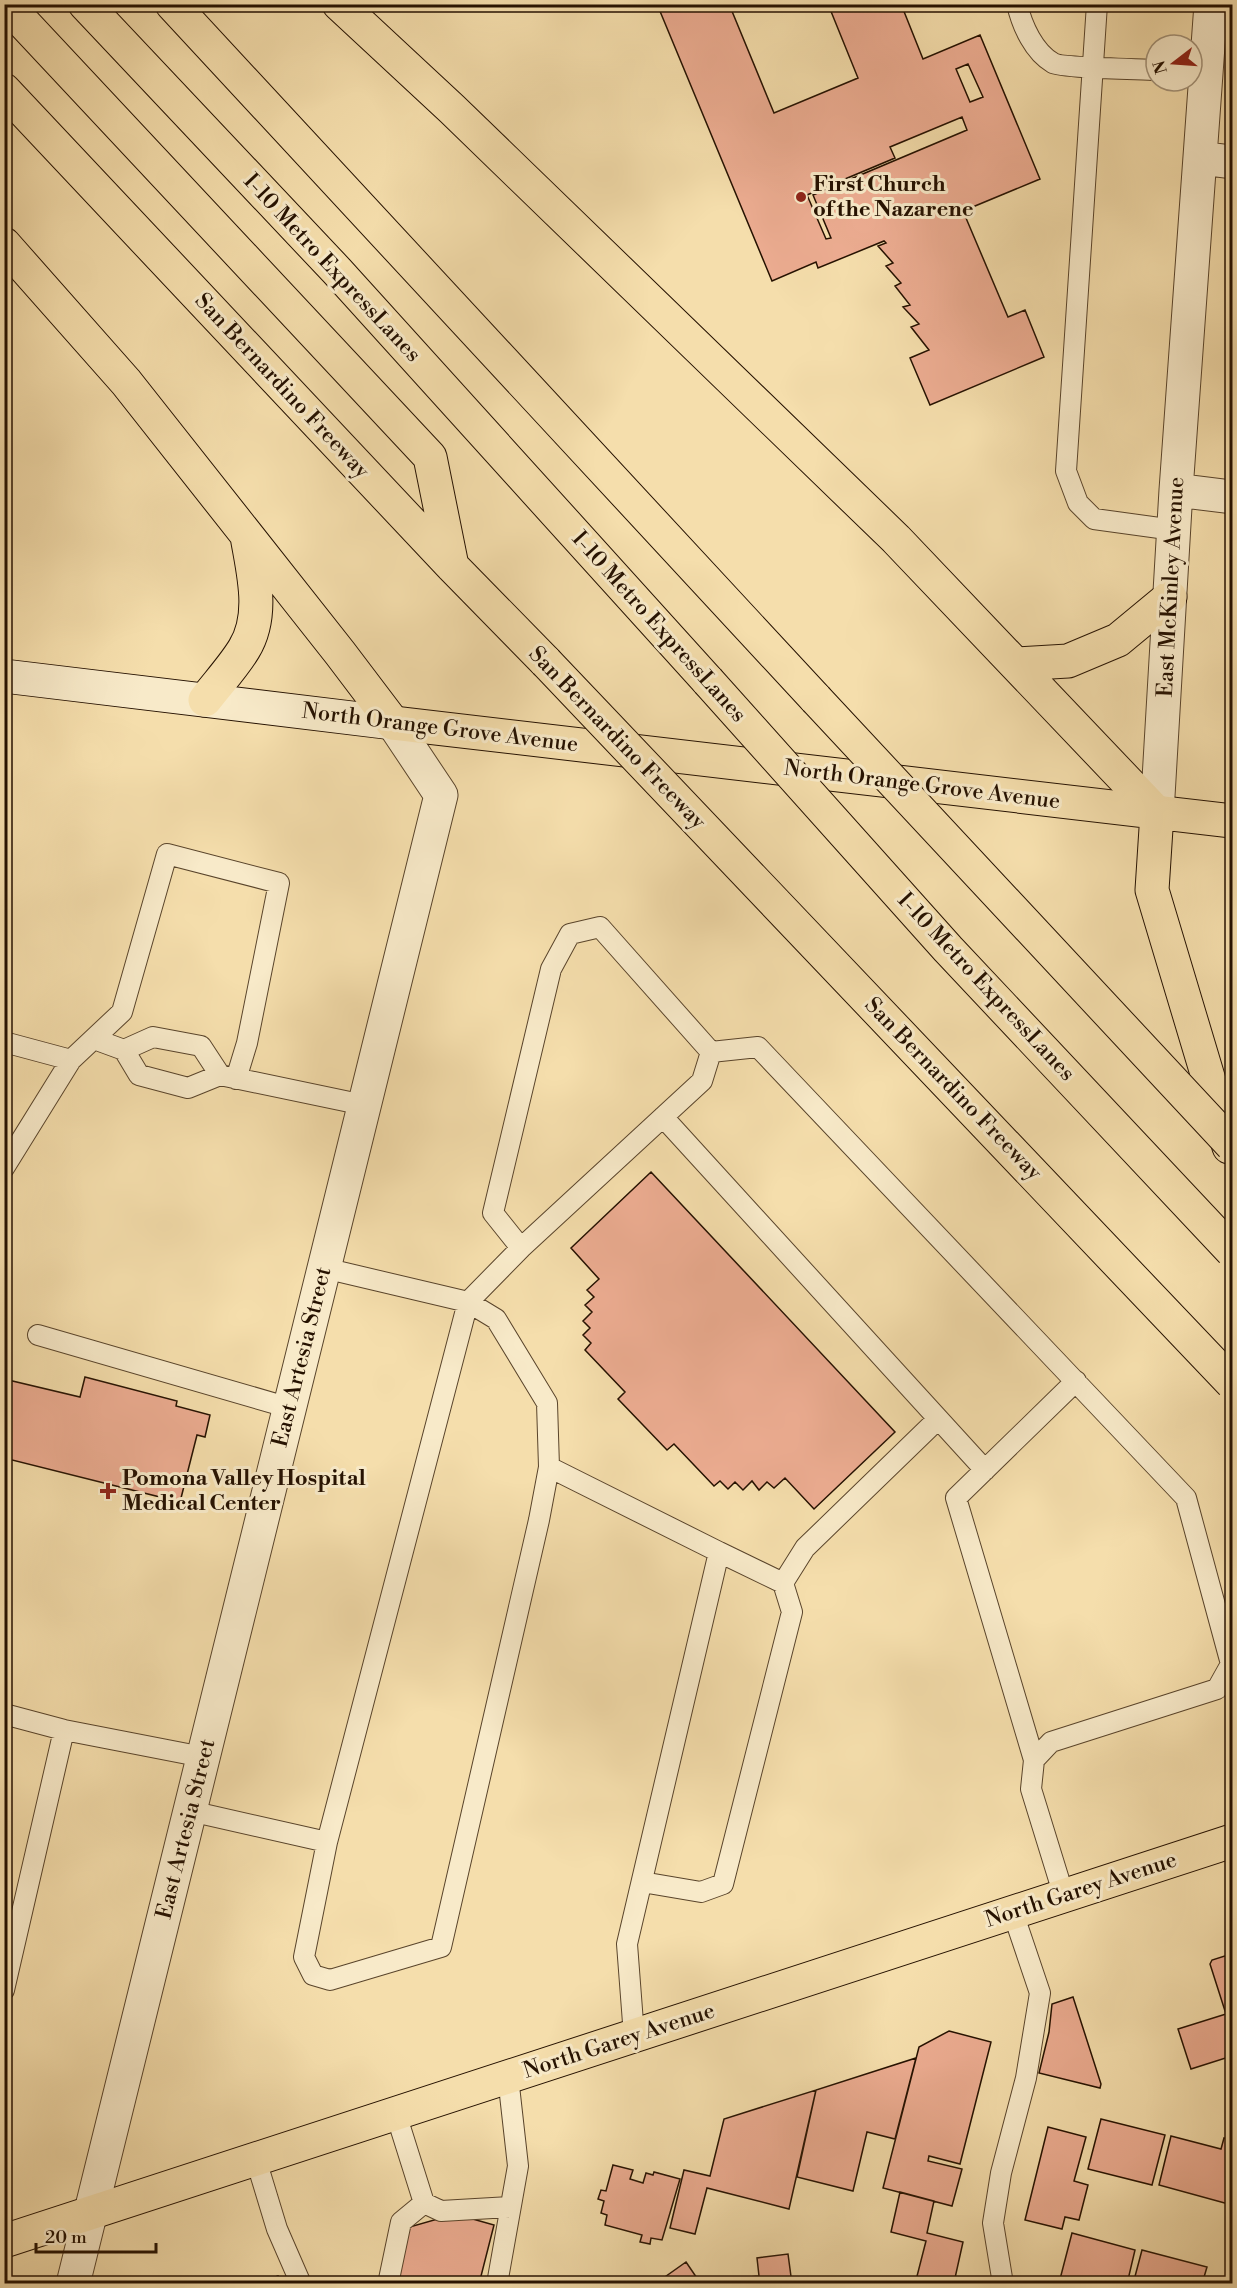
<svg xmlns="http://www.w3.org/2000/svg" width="1237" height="2288" font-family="'Libre Bodoni',serif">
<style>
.building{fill:#ecac91;stroke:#251100;stroke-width:1.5;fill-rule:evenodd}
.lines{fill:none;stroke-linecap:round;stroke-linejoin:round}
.service-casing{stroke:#59442b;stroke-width:22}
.minor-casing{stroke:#59442b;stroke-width:35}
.secondary-casing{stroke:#251100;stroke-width:35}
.primary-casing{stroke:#251100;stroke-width:35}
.motorway-casing{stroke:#251100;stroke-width:35}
.service{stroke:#f8eac9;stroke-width:20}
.minor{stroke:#f8eac9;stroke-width:33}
.secondary{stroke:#f8eac9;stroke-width:33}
.primary{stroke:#f5deac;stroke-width:33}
.motorway{stroke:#f5deac;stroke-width:33}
.motorway-bridge-casing{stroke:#251100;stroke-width:35;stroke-linecap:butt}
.motorway-bridge{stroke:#f5deac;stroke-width:33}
.poi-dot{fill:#8f2418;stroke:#f8eac9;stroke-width:2}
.labels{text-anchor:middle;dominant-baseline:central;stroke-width:6;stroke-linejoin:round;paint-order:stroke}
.poi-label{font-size:22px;font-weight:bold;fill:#251100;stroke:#f8eac9;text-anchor:start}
.street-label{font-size:22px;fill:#251100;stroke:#f8eac9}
</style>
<rect width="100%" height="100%" fill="#f5deac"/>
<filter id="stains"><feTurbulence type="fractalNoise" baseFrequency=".00333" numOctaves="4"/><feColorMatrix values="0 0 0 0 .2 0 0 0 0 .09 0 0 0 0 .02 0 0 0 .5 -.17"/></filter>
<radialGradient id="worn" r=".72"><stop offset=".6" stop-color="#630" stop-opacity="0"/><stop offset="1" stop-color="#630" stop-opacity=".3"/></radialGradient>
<path class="building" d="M657,4H729L774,113L858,78L828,4H901L923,59L980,35L1040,179L963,211L1008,317L1025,310L1044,357L930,405L910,358L929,350L911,327L919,324L903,307L910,305L895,286L901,283L886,266L893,263L878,246L886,243L884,241L818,268L816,262L772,281ZM968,64L983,97L970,102L956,69ZM962,117L967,130L813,195L831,238L826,239L807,195L895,158L890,147Z
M651,1172L895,1432L814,1509L785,1478L774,1488L767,1482L759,1490L752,1481L743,1490L735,1482L728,1489L720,1481L714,1486L674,1444L667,1450L618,1399L625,1392L585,1350L591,1343L583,1335L590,1328L583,1321L592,1312L585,1305L594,1297L587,1290L599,1279L571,1248Z
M85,1377L177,1401L176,1406L210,1415L205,1437L197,1435L180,1502L4,1458V1411L7,1402H4V1379L80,1397Z
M1231,1954L1232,2056L1191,2069L1178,2029L1226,2014L1210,1964L1212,1960Z
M1073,1997L1101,2084L1100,2088L1039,2073L1049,2032L1052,2004Z
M949,2031L991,2042L960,2164L929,2156L928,2161L962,2169L952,2206L883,2188L919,2047Z
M916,2058L895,2139L867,2132L853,2191L797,2177L816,2090Z
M816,2090L789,2209L707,2188L695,2234L670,2228L684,2170L710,2176L724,2119Z
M1101,2119L1165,2135L1152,2185L1088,2169Z
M1048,2127L1086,2137L1074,2181L1088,2185L1079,2220L1065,2217L1062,2229L1025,2220Z
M1171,2136L1221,2149L1224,2138L1232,2140V2205L1159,2185Z
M613,2165L633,2170L630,2179L643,2183L646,2173L653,2175L654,2172L680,2179L662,2240L651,2238L650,2244L640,2242L642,2235L605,2225L607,2215L601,2213L604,2201L598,2199L601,2190L606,2191Z
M900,2192L934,2201L927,2233L963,2242L955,2278L971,2282V2284H915L926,2241L891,2232Z
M455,2214L494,2225L479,2284H414L392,2278L406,2228Z
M1072,2233L1135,2250L1127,2284L1059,2283Z
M1142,2250L1207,2267L1202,2284H1133Z
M788,2254L792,2284H721L720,2280L759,2276L757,2258Z
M686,2262L701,2284H655Z
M278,2276L280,2284H254Z"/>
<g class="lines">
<g class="service-casing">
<path id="service" d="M1017,4C1022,26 1034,52 1053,63C1062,68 1140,69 1156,70
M1097,4L1066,471L1078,503L1094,519L1174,530
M94,1039L124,1050L139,1075L188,1088L220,1075L364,1105
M4,1042L71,1060
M124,1050L153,1037L201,1046L220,1075
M711,1052L758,1047L1186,1498L1231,1664L1217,1689L1051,1742L1034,1760L1031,1789L1064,1896
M663,1117L985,1470
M4,1168L71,1060L122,1012L167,854L279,883L247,1043L236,1079
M38,1335L290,1408
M549,1467L719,1552L627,1944L634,2036
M783,1583L805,1548L938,1419
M4,1714L64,1730L203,1757
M1034,1760L956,1498L1076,1381
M190,1811L327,1842L304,1957L313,1975L330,1980L441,1947L539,1520L549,1467L547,1403L496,1319L468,1302L324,1268
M326,1846L468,1302L521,1248L702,1081L711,1052L600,927L570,934L551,969L493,1213L521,1248
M642,1882L701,1892L723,1884L792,1612L783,1583L719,1552
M4,1990L64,1730
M396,2114L424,2203L441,2211L510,2207
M256,2160L277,2229L301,2284
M388,2284L401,2222L424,2203
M497,2284L518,2166L508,2077
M1003,2284L993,2223L1001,2173L1026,2078L1040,1993L1013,1913"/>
</g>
<g class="minor-casing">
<path id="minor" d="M1200,158L1232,162
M1176,490L1232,497
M1157,813L1176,490L1211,4
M73,2284L441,795L393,723"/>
</g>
<g class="secondary-casing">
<path id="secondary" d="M4,676L393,723"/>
</g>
<g class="primary-casing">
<path id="primary" d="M393,723L1232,821
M1157,813L1152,890L1229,1147
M4,2241L1232,1841"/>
</g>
<g class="motorway-casing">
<path id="motorway" d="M6,4L430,457L452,566
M85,4L337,271L708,681
M172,4L816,699
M339,4L452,109L896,539L1157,813
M4,90L452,566L546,662
M4,244L126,382L340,653L393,723
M1016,664L1068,661L1118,640L1170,597
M205,700C218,683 233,667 244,649C265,615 253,572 247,536"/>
</g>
<use href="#service" class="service"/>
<use href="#minor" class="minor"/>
<use href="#secondary" class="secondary"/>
<use href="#primary" class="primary"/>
<use href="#motorway" class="motorway"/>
<g class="motorway-bridge-casing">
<path id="motorway-bridge" d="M546,662L1232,1383
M708,681L948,949L1232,1251
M816,699L1232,1145"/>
</g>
<use href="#motorway-bridge" class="motorway-bridge"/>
</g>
<g class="poi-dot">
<circle cx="801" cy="197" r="6"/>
<path d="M105 1482h6v6h6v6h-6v6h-6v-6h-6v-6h6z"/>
</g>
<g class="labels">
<g class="poi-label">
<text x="813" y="184">First Church<tspan x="813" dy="25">of the Nazarene</tspan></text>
<text x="122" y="1478">Pomona Valley Hospital<tspan x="122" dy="25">Medical Center</tspan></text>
</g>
<g class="street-label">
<text transform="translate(332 268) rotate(47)">I-10 Metro ExpressLanes</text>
<text transform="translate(282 386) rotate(47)">San Bernardino Freeway</text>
<text transform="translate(1171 587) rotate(-87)">East McKinley Avenue</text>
<text transform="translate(659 627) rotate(48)">I-10 Metro ExpressLanes</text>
<text transform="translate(440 728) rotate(7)">North Orange Grove Avenue</text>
<text transform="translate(617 738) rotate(46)">San Bernardino Freeway</text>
<text transform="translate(922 785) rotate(7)">North Orange Grove Avenue</text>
<text transform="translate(986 987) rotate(47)">I-10 Metro ExpressLanes</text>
<text transform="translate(953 1089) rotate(46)">San Bernardino Freeway</text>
<text transform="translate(302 1357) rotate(-76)">East Artesia Street</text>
<text transform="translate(186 1829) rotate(-76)">East Artesia Street</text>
<text transform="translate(1081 1890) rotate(-18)">North Garey Avenue</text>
<text transform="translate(619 2041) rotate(-18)">North Garey Avenue</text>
</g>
</g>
<rect width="1237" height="2288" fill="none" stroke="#f5deac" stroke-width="24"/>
<rect x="6" y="6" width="1225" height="2276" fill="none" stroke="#251100" stroke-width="3"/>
<rect x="12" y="12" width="1213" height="2264" fill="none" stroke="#251100" stroke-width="1.5"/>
<g transform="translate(1174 63) rotate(253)"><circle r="28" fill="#f8eac9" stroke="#a49379" stroke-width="1.5"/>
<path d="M0-4.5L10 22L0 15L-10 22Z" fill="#8f2418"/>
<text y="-9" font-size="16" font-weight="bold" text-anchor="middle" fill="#251100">N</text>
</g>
<path d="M36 2243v9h120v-9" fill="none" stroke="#251100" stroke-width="3"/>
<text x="45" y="2243" font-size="18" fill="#251100" stroke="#f8eac9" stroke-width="4.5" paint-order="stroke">20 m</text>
<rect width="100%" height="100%" filter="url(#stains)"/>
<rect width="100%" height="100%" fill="url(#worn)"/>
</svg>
